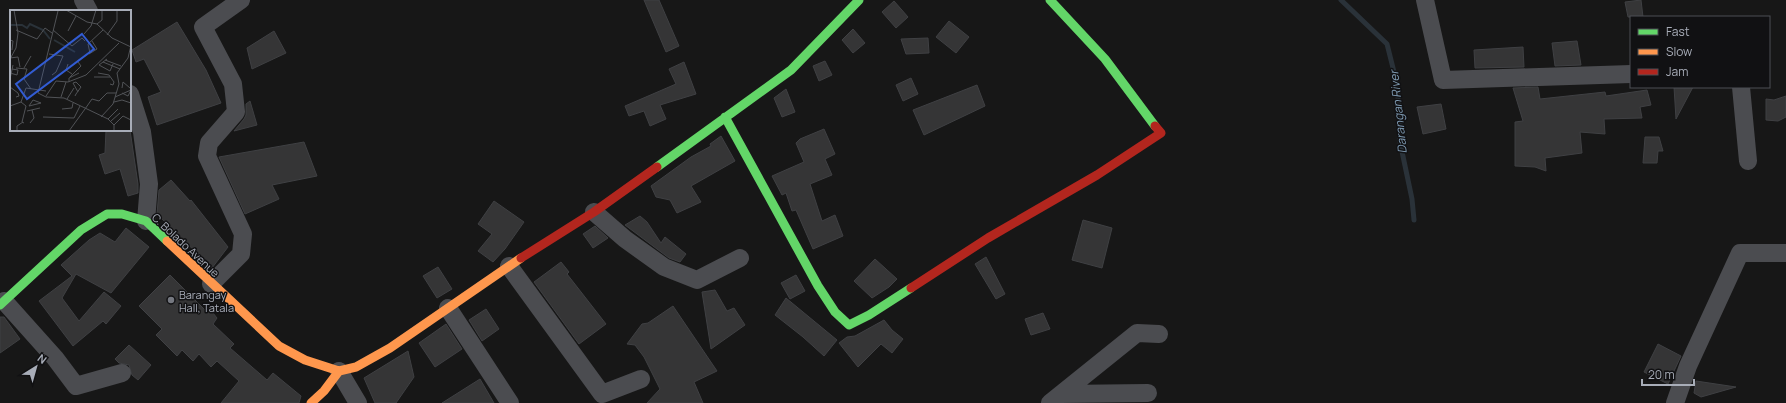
<svg xmlns="http://www.w3.org/2000/svg" width="1786" height="403" font-family="Manrope,sans-serif">
<style>
.lines{fill:none;stroke-linecap:round;stroke-linejoin:round}
.stream{stroke:#2a3239;stroke-width:5}
.building{fill:#353536;stroke:#3f4043}
.street{stroke:#4b4c50;stroke-width:18}
.fast{stroke:#63d668;stroke-width:9}
.slow{stroke:#ff974d;stroke-width:9}
.jam{stroke:#b3261e;stroke-width:9}
.poi-dot{fill:#757880;stroke:#111113;stroke-width:1.5}
.labels{text-anchor:middle;dominant-baseline:central;stroke-width:3;stroke-linejoin:round;paint-order:stroke}
.street-label{font-size:11px;fill:#a8adb8;stroke:#111113}
.poi-label{font-size:11px;fill:#a8adb8;stroke:#111113;text-anchor:start}
.water-label{font-size:12px;font-style:italic;fill:#7f9bb3;stroke:#111113}
.inset-river{fill:none;stroke:#2a3239;stroke-width:2}
.inset-road{fill:none;stroke:#515357;stroke-width:1}
.view{fill:#325cd3;fill-opacity:0.15;stroke:#325cd3;stroke-width:2}
.inset-edge{fill:none;stroke:#a8adb8;stroke-width:2}
</style>
<rect width="100%" height="100%" fill="#171717"/>
<g class="lines">
<path class="stream" d="M1341,0L1387,44L1396,80L1400,116V142L1412,199L1414,220"/>
</g>
<path class="building" d="M644,0H659L679,46L666,52Z
M1641,0L1643,17H1628L1625,2Z
M894,1L908,17L896,28L882,12Z
M949,21L969,37L956,53L936,37Z
M177,22L206,70L221,103L157,125L148,97L161,92L144,59L136,62L132,50Z
M853,29L865,43L853,53L842,40Z
M274,31L286,53L252,69L247,48Z
M928,38L929,53L906,54L901,39Z
M1577,41L1581,65L1555,66L1552,43Z
M1523,47L1524,67L1475,68L1474,50Z
M825,61L832,75L819,81L813,66Z
M684,62L696,94L660,105L666,119L650,126L644,111L629,116L625,106L676,84L669,69Z
M911,78L918,94L903,101L896,85Z
M977,85L985,106L924,135L913,110Z
M1538,87L1540,99L1605,92L1606,96L1647,90L1651,105L1640,107L1642,118L1604,119L1605,134L1580,132L1582,153L1545,158L1546,171L1535,167L1515,166V122L1523,121L1513,88Z
M1674,87H1693L1676,119Z
M786,89L795,112L782,117L774,98Z
M1786,96V117L1778,121L1766,120V99L1774,100Z
M250,101L257,125L234,131L244,119L246,115V104Z
M1441,104L1446,129L1423,134L1417,107Z
M824,129L835,154L825,159L832,175L810,184L822,221L835,215L843,236L813,249L796,210L792,211L786,193L782,195L772,176L804,162L796,143L800,139Z
M106,130H130L138,184V193L128,196L120,169L105,174L99,155L105,153Z
M721,136L735,161L691,186L701,202L677,213L670,200L656,197L651,186L691,157L711,146L710,144Z
M1645,137H1659L1663,151H1658L1657,163H1643Z
M304,142L317,176L272,185L279,199L245,214L219,157Z
M171,180L190,201L191,200L228,247L212,268L157,214L159,190Z
M494,201L524,222L505,249L493,262L478,251L492,234L478,224Z
M640,216L647,222L661,243L665,237L686,254L680,262L669,258L625,225Z
M1083,220L1112,228L1102,268L1072,260Z
M595,226L608,238L593,248L583,234Z
M126,228L149,247L111,293L76,274L62,298L79,321L104,292L121,306L106,324L103,321L73,346L39,301L72,276L61,265L89,240L100,233L115,242Z
M986,257L1005,294L996,299L975,264Z
M875,259L897,279L889,287L872,298L854,281Z
M561,262L569,272L567,274L606,324L579,344L534,282Z
M438,267L452,289L437,298L423,276Z
M170,275L206,311L209,308L217,318L213,324L234,344L230,348L267,380L273,373L301,396L299,403H221L239,381L217,361L211,367L199,354L193,361L182,350L177,356L156,335L162,329L139,306Z
M796,275L805,291L790,299L781,283Z
M715,290L727,311L734,308L745,325L711,349L702,292Z
M786,298L837,340L824,356L803,337L775,315Z
M673,306L717,371L694,382L703,403H647L660,389L644,357L635,345L627,344L642,324L648,323Z
M486,309L499,329L482,341L469,320Z
M1043,313L1050,329L1031,335L1025,319Z
M0,317H4L20,339L0,353Z
M884,320L892,330L903,339L892,353L881,344L858,367L839,343L847,337L855,336Z
M446,324L462,349L435,367L419,343Z
M1658,344L1681,356L1668,384L1644,372Z
M129,345L151,365L138,380L132,375L129,365L119,363L115,359Z
M408,351L414,377L396,403H375L364,378Z
M480,379L494,403H442Z
M1696,381L1736,387L1701,397L1694,393Z"/>
<g class="lines">
<path class="street" d="M83,0L89,11
M1425,0L1443,80L1631,74
M1741,87L1748,161
M130,94L142,132L149,184L146,221
M594,212L625,239L664,267L697,280L740,258
M509,266L602,394L641,379
M211,284L241,254L243,234L207,156L209,143L236,112L233,84L203,27L241,0
M4,301L55,358L76,386L122,373
M448,308L510,403
M339,371L358,403
M1061,394L1148,393
M1050,403L1137,333L1159,334
M1675,403L1688,366L1740,253H1786"/>
<path class="fast" d="M1050,0L1105,59L1155,126
M725,117L818,286L835,312L849,325L869,315L911,288
M657,167L791,70L859,0
M0,305L81,230L107,214H122L146,221L167,241"/>
<path class="slow" d="M167,241L279,346L305,360L339,371
M339,371L356,367L390,348L521,258
M311,403L324,391L339,371"/>
<path class="jam" d="M521,258L594,212L657,167
M911,288L988,238L1097,175L1161,133L1155,126"/>
</g>
<circle class="poi-dot" cx="171" cy="300" r="4"/>
<g class="labels">
<g class="street-label">
<text transform="translate(186 245) rotate(43)">C. Bolado Avenue</text>
</g>
<g class="poi-label">
<text x="179" y="294">Barangay<tspan x="179" dy="13">Hall, Tatala</tspan></text>
</g>
<g class="water-label">
<text transform="translate(1398 112) rotate(-96)">Darangan River</text>
</g>
</g>
<g transform="translate(10 10)">
<rect width="121" height="121" fill="#171717"/>
<path class="inset-river" d="M0,15H12L17,18L20,14L33,20L40,29M44,30L65,42"/>
<path class="inset-road" d="M56,0L77,12L87,14L102,28L121,37M48,1L28,83L36,87L54,88L98,109L104,115V121M87,14L92,10V0M6,20L27,29L35,18L42,23M43,20L62,36L72,28L75,31M58,21L66,6M74,24L81,16L86,0M97,25L107,11V0M0,30L3,31L2,40M80,43L78,34L93,20M39,44L53,46L46,62L42,65M79,44L87,39L82,31M0,48L8,47L10,57M0,49L6,38L8,23L4,0M97,49L89,55L100,61L103,54M95,50L111,56M93,52L110,59M58,54L56,60L62,64M6,58L17,59L14,69L21,79M14,58L21,46M0,63L7,65L8,60L2,59M88,63L99,65L104,72L103,75L100,74M60,67L71,56L68,52M84,67H100M0,69L3,55M59,72V68L69,63M0,77L8,83L9,86L6,87M112,78L113,72L120,78M112,83L118,86L121,80M36,86L46,71L58,72L76,65L109,33M65,86L66,84L71,77L66,72L63,73L68,82M51,87L56,72M105,87L121,80M57,89L64,78M11,92L16,96L12,112L14,113M104,92L112,90L121,93M0,96L11,92L16,78L36,81M19,96L23,90L31,93M19,96L31,93M52,99L62,98L63,93M75,99L82,89L89,91L97,83H106M17,101L30,98M33,107L64,108L70,96M91,107L103,94L109,74L107,63L118,48L121,35M98,109L108,99M101,111L110,103M20,113L24,108L22,100M104,115L113,106L121,110M7,121V116L13,112M59,121L75,99"/>
<path class="view" d="M72,24L84,39L17,89L6,74Z"/>
<rect width="121" height="121" class="inset-edge"/>
</g>
<rect x="1630" y="16" width="140" height="72" fill="#111113" stroke="#4d4f55"/>
<rect x="1638" y="29" width="20" height="6" fill="#63d668" stroke="#4d4f55"/>
<text x="1666" y="36" font-size="12" fill="#a8adb8">Fast</text>
<rect x="1638" y="49" width="20" height="6" fill="#ff974d" stroke="#4d4f55"/>
<text x="1666" y="56" font-size="12" fill="#a8adb8">Slow</text>
<rect x="1638" y="69" width="20" height="6" fill="#b3261e" stroke="#4d4f55"/>
<text x="1666" y="76" font-size="12" fill="#a8adb8">Jam</text>
<g transform="translate(36 367) rotate(37)" stroke="#111113" stroke-width="3" paint-order="stroke">
<path d="M0-3L7 15L0 10L-7 15Z" fill="#a8adb8"/>
<text y="-6" font-size="11" font-weight="bold" text-anchor="middle" fill="#a8adb8">N</text>
</g>
<path d="M1642 379v6h52v-6" fill="none" stroke="#a8adb8" stroke-width="2"/>
<text x="1648" y="379" font-size="12" fill="#a8adb8" stroke="#111113" stroke-width="3" paint-order="stroke">20 m</text>
</svg>
